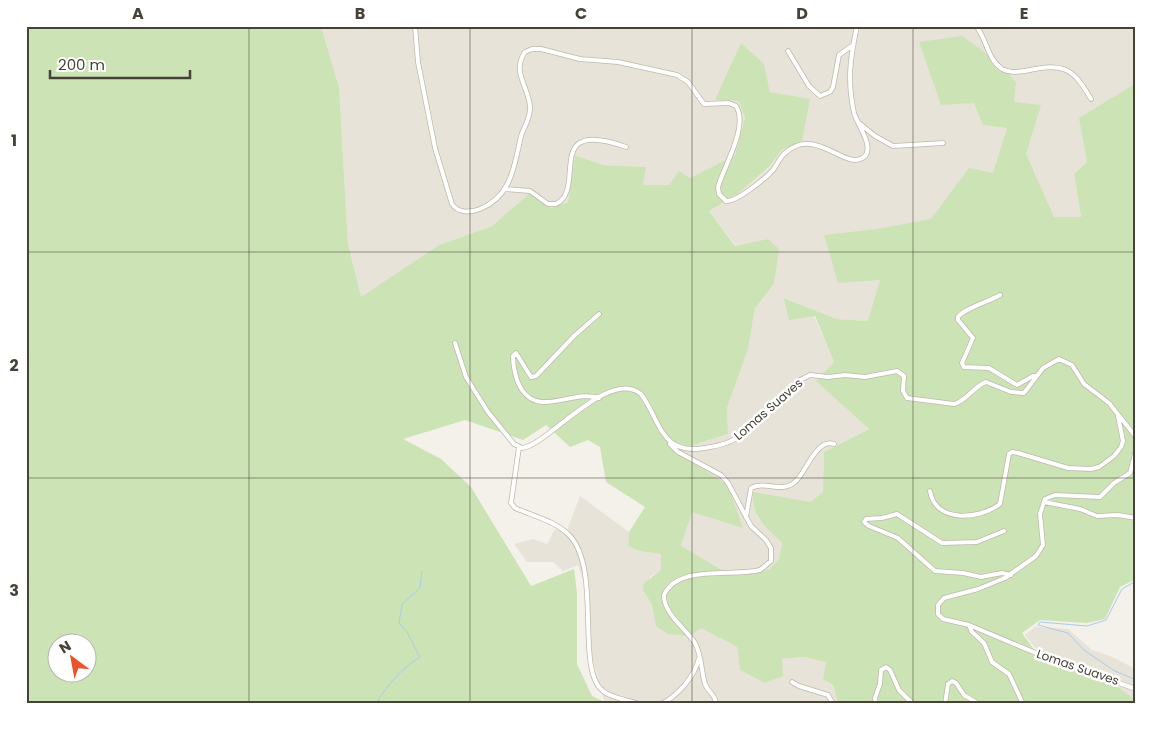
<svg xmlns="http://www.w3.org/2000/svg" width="1162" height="730" font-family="Poppins,sans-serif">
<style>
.residential{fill:#e7e3d8}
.green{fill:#cce4b5;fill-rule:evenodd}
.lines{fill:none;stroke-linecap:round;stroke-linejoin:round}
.stream{stroke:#abccea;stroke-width:1}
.minor-casing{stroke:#beb9ac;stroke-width:5.5}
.minor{stroke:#fff;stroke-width:4}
.grid{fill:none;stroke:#464238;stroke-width:1;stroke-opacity:0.55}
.labels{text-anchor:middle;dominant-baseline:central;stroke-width:5;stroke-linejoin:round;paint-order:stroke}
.street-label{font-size:12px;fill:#464238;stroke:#fff}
.neatline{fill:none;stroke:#464238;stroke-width:2}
.grid-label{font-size:16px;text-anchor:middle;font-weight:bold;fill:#464238}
</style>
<rect width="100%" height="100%" fill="#f3f1e9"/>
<path class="residential" d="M321,26H1136V83L1080,118L1087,162L1074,174L1081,218L868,321L837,319L785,298L814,316L834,362L817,381L869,429L824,452L823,492L810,502L756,516L782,543L779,559L769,570L727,573L681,547L692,511L743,527L675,451L728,434L727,408L748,349L755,308L774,284L768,239L736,246L709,211L738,194L769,168L782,150L802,141L770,92L764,64L715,100H730L739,102L745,117L735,155L690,178L669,185H643L645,167L603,165L576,155L568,202L551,208L530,193L492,226L439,245L361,298L348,244L339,87Z
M580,496L629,532L628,546L639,551L661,554V570L650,577L643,590L652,605L657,626L701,628L737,647L740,670L781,659L804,657L826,661L838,704H605L588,642L589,617L584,583L578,565L563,571L553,562H527L514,544L533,539L547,544L555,529L566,533Z
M1035,627L1068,629L1092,650L1110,656L1136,669V704L1109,700L1117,684L1082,670L1063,667L1040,654L1025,635Z"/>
<path class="green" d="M26,26H321L339,87L348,244L361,297L439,245L492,226L530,193L551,208L568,202L575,155L603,165L646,167L643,185H669L679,171L690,178L735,155L745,117L739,102L730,100H715L741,43L764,64L770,92L810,99L802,141L782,150L769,167L738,194L709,211L735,246L768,239L779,249L774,284L755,308L748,349L727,408L728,434L675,451L728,485L743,528L692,512L681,546L727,573L769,570L779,559L782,543C767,528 749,515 754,492L810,502L823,492L824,452L869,429L816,381L834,362L815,316L789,320L784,298L837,319L868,321L880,280L838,283L824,235L877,229L931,219L969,168L993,173L1007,128L983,125L974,103L941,105L919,42L962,36L993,58L1016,82L1014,102L1041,105L1026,154L1054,217H1081L1074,174L1087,162L1079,118L1136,83V579L1120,587L1105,619L1087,623L1040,620L1022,633L1041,659L1114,685L1136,700V704H838L833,685L823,679L826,662L804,657L782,659L783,676L765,683L740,670L737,647L701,628L690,636L668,634L656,626L652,605L643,590L644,583L661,570V554L639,551L628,546L629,532L645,507L606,482L600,447L588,440L570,447L546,425L523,440L465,420L403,439L441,459L471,487L531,586L574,569L577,593V664L592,696L609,704H26ZM58,642H88V672H58Z"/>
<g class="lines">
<path class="stream" d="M1136,581L1122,589L1106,620L1087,626L1040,622L1038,625L1068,633L1084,650L1113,670L1136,680
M376,704C388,684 400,670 420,657L407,632L399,623L402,604L420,588L422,571"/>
<g class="minor-casing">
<path id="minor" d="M415,26L418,62L435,148L452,204C458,213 470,213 480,209C512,196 514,166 521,136C524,127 531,117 530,107C529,87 511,72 525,52L532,49H541L580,59L618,62L677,75L688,82L704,104L729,103L736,106C749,126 724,166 718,187L719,194L726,201C737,202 766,178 773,170C777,165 779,159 784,154C816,123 846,174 865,156C874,146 857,124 854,113C847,80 850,59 857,26
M976,26C987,39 987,59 1002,69C1009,73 1017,72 1025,71C1063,63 1072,66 1091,99
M788,51L809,86L820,96L830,92L833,87L839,55L853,45
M859,123L875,136L893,146L943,143
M505,189L530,191L548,204H556C588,188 541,117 626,147
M1000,295C990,301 963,309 958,317V320L973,338L962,363L964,367L989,368L1017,385L1033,376H1037
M455,343L466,377L488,412L514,444L522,448C547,446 609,367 641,394C662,423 660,455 705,448C716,446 725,445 735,439L798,381L810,375L828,377L845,375L865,377L897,371L904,376L903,391L907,398L954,404C967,401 974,386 986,382L1011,392L1024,393L1043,368L1059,359L1072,365L1084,384L1109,403L1136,437
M599,398C574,389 540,417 522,390C516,381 513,367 513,356L516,353L531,377L536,376L574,336L599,314
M670,444L678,452L721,475L728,483L751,526L766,540L771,548V561L760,570C733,577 678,564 664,595C663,613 686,629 695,643C702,656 701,671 705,684C708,693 716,694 716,704
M519,447L511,503L515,508C533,516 556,521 570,536C602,571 575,670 603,691C611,698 628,700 639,704
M1136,450L1130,473L1114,483L1100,497L1055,495L1045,499L1040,514L1043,545L1036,556L1005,578L978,589L944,598L938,605V614L943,619L969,625L1050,659L1136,689
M930,491C935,523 979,520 1000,504L1009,454L1012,452L1018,453L1068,468L1091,469L1099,467L1114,456L1121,447L1123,441L1118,416
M1044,502L1080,509L1097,516L1118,515L1136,518
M746,517L751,488C765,480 781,494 795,482C806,473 816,438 834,444
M1004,531L977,542L942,543L897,514L882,518L866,519L864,522L869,526L898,538L935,571L963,573L981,577L1002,573L1011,575
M969,625L972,632L984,643L992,662L1009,674L1023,704
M792,682L799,686L828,695L833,704
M661,704C678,696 695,676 699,658
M876,704L875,698L880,684L881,670L886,667L890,670L899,690L913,704
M945,704L948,684L952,681L956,683L964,695L979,704"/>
</g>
<use href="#minor" class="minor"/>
</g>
<path class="grid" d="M249,26V704M470,26V704M692,26V704M913,26V704M26,252H1136M26,478H1136"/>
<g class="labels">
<g class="street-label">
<text transform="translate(768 409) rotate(-41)">Lomas Suaves</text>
<text transform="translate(1078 667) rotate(19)">Lomas Suaves</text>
</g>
</g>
<rect width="1162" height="730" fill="none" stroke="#ffffff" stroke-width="55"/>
<g transform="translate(72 658) rotate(328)"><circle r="24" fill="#ffffff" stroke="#b5b3af"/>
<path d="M0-4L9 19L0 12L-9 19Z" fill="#e8542b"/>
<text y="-8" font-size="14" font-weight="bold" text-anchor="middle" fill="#464238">N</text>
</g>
<path d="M50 70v8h140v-8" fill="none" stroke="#464238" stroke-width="2.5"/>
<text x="58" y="70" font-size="15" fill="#464238" stroke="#ffffff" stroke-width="4" paint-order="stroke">200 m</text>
<rect x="28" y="28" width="1106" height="674" class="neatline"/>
<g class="grid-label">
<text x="138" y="19">A</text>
<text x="360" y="19">B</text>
<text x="581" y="19">C</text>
<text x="802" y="19">D</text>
<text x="1024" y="19">E</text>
<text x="14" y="146">1</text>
<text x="14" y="371">2</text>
<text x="14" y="596">3</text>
</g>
</svg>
